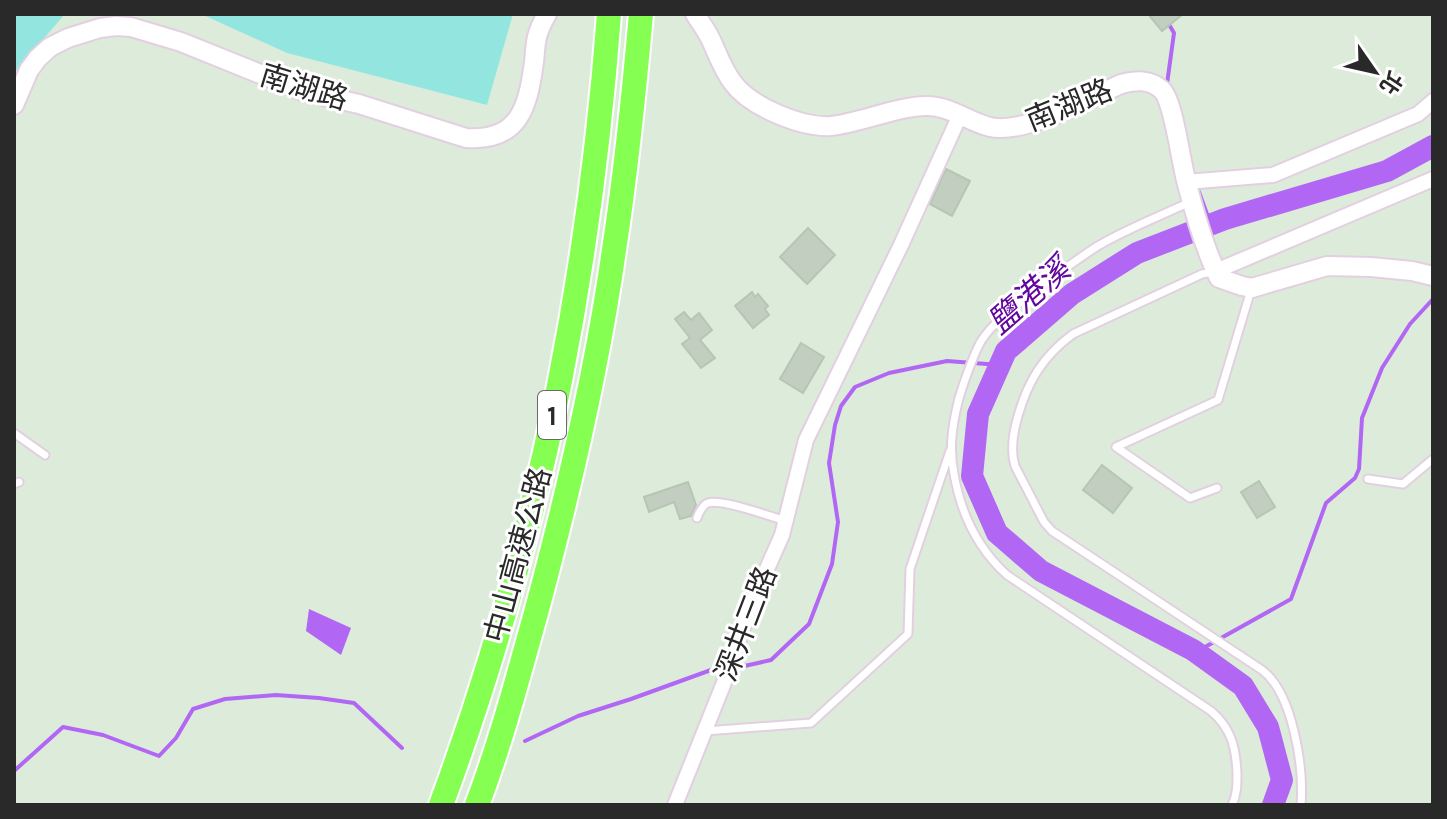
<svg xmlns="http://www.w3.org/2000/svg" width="1447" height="819" font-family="Karla,'Noto Sans TC',sans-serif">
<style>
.green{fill:#93e6e0}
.water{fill:#b267f4}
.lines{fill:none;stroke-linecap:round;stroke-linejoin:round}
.stream{stroke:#b267f4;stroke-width:4}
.river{stroke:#b267f4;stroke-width:22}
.building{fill:#c1cec0;stroke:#b5c7b3;stroke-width:2}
.lane-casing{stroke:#e3cfe1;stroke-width:11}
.street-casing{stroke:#e3cfe1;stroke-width:18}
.secondary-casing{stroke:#e3cfe1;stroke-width:22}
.highway-casing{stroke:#fff;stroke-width:28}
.lane{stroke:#fff;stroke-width:7}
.street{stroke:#fff;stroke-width:14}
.secondary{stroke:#fff;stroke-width:18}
.highway{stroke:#85ff52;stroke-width:24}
.labels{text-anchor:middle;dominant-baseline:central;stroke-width:6;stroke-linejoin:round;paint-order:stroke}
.shield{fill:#fff;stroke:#696969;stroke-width:2}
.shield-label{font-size:28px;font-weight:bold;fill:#292929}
.street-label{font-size:30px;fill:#292929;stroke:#fff}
.water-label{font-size:32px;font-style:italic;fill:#64079f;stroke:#fff}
</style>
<rect width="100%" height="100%" fill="#ddecda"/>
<path class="green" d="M14,14H65L14,73Z
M201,14H513L487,105L287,53Z"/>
<path class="water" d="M309,609L351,628L341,655L306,631Z"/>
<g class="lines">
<path class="stream" d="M1163,14L1174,33L1167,84L1169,87
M1196,184L1211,225
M1196,652L1291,599L1326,503L1355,478L1359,469L1362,418L1382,368L1410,324L1433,299
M740,667L771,660L809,624L832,564L838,522L829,463L835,425L841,406L855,387L889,373L947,361L1000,365
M525,741L578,716L631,699L711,670L716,669
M14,771L63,727L103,735L159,756L176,738L193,709L225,699L276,695L319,698L354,703L402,748"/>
<path class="river" d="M1273,805L1282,780L1268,727L1243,686L1193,650L1041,571L997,533L972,476L978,414L1006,351L1072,294L1137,253L1225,219L1387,171L1433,146"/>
</g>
<path class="building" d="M1148,14H1183L1162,31Z
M946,169L970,181L952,216L930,204Z
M808,228L835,255L807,284L780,257Z
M752,292L755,297L758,294L768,306L765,309L769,315L753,328L735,306Z
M684,312L691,320L699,313L712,330L700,340L715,358L701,368L682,344L690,338L675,319Z
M801,343L824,357L803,393L780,379Z
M1102,465L1132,488L1113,513L1083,490Z
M1259,481L1275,507L1257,518L1241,492Z
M688,482L696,505L691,516L680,519L674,502L649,512L644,497Z"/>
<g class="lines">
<g class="lane-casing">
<path id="lane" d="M1190,202C1160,216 1124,230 1096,247C1069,265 1042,285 1017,305C1004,316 987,329 979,345C972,359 962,387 958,402C952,427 949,449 954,474C961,514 977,548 1007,575L1211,711C1231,728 1236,747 1237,774C1237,785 1237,795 1232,805
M1213,272L1202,274L1073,334C1043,356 1028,381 1018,416C1013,433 1010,450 1015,466L1044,522L1052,531L1262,670C1293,693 1304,768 1301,805
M14,433L45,455
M1368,479L1403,484L1433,459
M14,484L19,482
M1217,488L1190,498L1116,447L1218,400L1251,290
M697,518C699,513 702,505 708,503C722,498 771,517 786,521
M705,731L811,723L908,634L910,569L950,451"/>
</g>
<g class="street-casing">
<path id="street" d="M1186,182L1273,175L1418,114L1433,101
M1216,271L1433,179
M675,805L723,685L751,605L782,535L806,440L901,245L960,115"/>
</g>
<g class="secondary-casing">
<path id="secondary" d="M695,14C700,22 707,31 711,40C718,55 723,70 733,83C751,107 802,128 831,126C861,123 897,106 927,106C950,106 969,122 990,127C1025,135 1089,98 1121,84C1136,80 1150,79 1162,90C1174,102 1181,164 1187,184C1194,211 1207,254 1219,278L1242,286L1252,288L1327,266L1371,267L1412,271L1433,276
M14,105L29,70L38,58L50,47L68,38L100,28L116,26L131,27L181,42L305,92L359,104L466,138C520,142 528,106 534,62C535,54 535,45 537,37C539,29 543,21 547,14"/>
</g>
<g class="highway-casing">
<path id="highway" d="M441,805C535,552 589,283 609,14
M477,805C501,742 518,677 536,613C568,494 597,372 614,250C626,172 634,93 641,14"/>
</g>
<use href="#lane" class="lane"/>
<use href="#street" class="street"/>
<use href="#secondary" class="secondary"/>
<use href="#highway" class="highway"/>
</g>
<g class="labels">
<rect class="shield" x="538" y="391" width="28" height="48" rx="6"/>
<g class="shield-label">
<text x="552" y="415">1</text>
</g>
<g class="street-label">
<text transform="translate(304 87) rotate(17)">南湖路</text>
<text transform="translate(1069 105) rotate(-22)">南湖路</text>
<text transform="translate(518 555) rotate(-75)">中山高速公路</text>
<text transform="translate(746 624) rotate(-69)">深井三路</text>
</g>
<g class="water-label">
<text transform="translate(1029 296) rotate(-41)">鹽港溪</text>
</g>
</g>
<rect width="1447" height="819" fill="none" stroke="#292929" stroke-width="32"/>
<g transform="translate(1375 72) rotate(124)" stroke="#ffffff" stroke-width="6" paint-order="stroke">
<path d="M0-6L14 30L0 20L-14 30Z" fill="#292929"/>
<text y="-12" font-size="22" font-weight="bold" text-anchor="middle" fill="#292929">北</text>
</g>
</svg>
